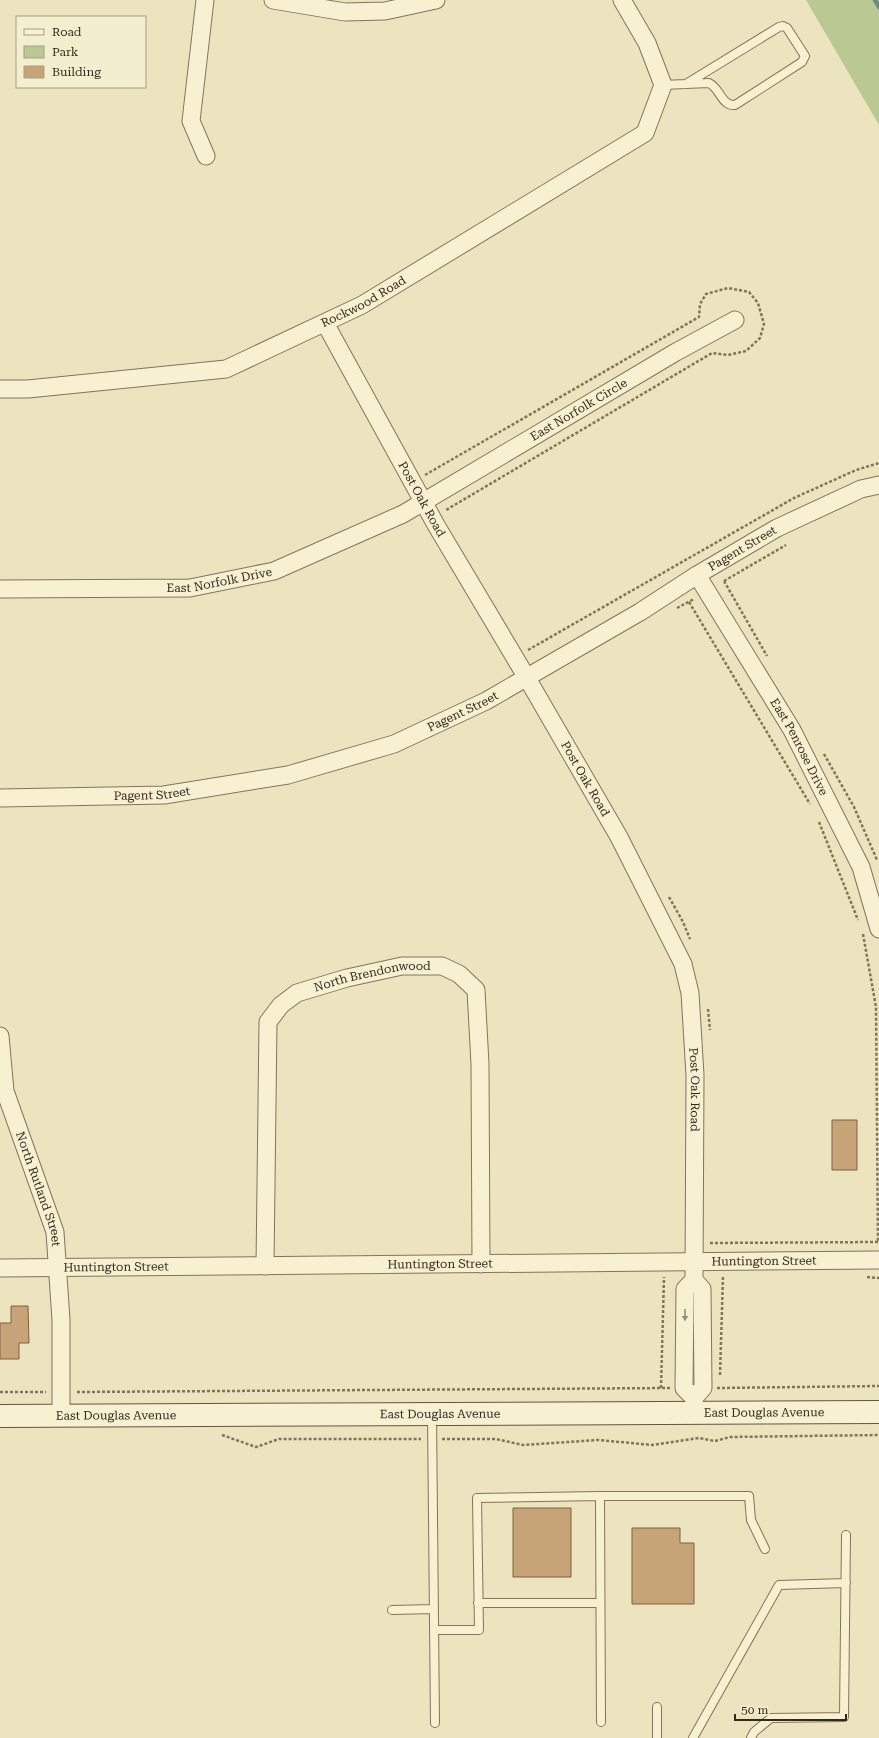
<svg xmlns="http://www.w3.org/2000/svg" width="879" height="1738" font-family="'Roboto Serif',serif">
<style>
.green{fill:#bac894}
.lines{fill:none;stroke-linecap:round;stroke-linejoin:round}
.stream{stroke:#6a8a87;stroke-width:4.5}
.building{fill:#c7a477;stroke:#806340}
.lane-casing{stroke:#837558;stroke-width:10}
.street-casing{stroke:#837558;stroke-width:19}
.secondary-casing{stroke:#64563c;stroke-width:24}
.path{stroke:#837558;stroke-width:2.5;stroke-dasharray:3 2;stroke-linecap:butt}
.lane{stroke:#f7f1d2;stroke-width:8}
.street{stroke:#f7f1d2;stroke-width:17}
.secondary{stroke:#f7f1d2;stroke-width:22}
.oneway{fill:#958e77}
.labels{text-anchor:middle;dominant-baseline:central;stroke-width:3.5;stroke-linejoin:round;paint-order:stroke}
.street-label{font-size:12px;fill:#332a1c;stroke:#f3eece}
</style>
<rect width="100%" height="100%" fill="#ebe4bf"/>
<path class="green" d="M806,0H879V125Z"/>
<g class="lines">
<path class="stream" d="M875,0L879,7"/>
</g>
<path class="building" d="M832,1120H857V1170H832Z
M11,1306H28L29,1343H19V1359H0V1323H11Z
M513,1508H571V1577H513Z
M632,1528H680V1543H694V1604H632Z"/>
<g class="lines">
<g class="lane-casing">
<path id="lane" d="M663,85L709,83C721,89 721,106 735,105L802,62L805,56L787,28L783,26L779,27L686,84
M432,1414L435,1723
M600,1496H749L751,1520L765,1549
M478,1603H600
M392,1610L434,1609
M434,1630H479L477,1498L600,1496L601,1722
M657,1738V1707
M693,1738L779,1585L846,1583
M751,1738L754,1732L771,1718L844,1717L846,1535"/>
</g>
<g class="street-casing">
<g id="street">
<path d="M205,0L191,121L206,156"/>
<path d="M273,0L345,12L385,11L436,0"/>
<path id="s1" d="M325,323L436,525L527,678L619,837L683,964L690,993L695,1075L694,1280L702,1289L703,1388L694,1398"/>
<path id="s2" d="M0,389H28L226,369L362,305L645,133L663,85L647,43L622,0"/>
<path id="s3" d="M697,575L792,730L861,867L879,929"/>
<path id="s4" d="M0,589L190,588L274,571L403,514L676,352L735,320"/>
<path id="s5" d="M0,798L164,795L288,775L394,744L486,701L640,612L697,575L777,528L861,489L879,485"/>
<path id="s6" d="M0,1036L5,1091L55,1232L61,1320V1416"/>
<path id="s7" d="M265,1266L268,1022L281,1005L297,993L347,978L402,966H442L459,974L476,990L480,1064L481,1264"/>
<path id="s8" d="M0,1268L879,1260"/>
<path d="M694,1410V1398L684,1388L685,1289L694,1280"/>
</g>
</g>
<g class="secondary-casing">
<g id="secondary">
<path id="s9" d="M0,1416L879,1412"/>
</g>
</g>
<path class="path" d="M425,475L699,317L700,304L706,294L728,288L749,292L758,303L764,324L760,338L746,351L728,355L712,353L446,510
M724,581L767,656
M724,581L786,545
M689,602L810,804
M677,608L694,599
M528,650L794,498L856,470L879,463
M824,754L854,807L877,860
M819,822L858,920
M669,897L683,922L690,939
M863,934L876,1007L878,1242
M708,1009L710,1030
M710,1243L878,1242
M867,1277L879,1278
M720,1375L723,1276
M661,1388L664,1277
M717,1388L879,1386
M0,1392H46
M77,1392L670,1388
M222,1435L256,1447L279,1439H421
M442,1439H496L523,1445L598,1440L653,1445L699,1438L715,1441L730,1437L879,1435"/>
<use href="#lane" class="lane"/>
<use href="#street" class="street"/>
<use href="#secondary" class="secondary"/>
</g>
<defs><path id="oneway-solid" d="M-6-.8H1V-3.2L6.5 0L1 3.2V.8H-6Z"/></defs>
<use class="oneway" href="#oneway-solid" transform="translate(685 1315) rotate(90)"/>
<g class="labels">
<g class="street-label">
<text stroke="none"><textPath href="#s2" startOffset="380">Rockwood Road</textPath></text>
<text stroke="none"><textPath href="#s4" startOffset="621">East Norfolk Circle</textPath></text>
<text stroke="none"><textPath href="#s1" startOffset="201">Post Oak Road</textPath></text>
<text stroke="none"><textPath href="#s5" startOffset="800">Pagent Street</textPath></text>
<text stroke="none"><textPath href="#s4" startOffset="220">East Norfolk Drive</textPath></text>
<text stroke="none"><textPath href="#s5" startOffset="476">Pagent Street</textPath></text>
<text stroke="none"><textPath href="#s3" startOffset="200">East Penrose Drive</textPath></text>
<text stroke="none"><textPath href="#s1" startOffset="525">Post Oak Road</textPath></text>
<text stroke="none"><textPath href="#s5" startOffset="152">Pagent Street</textPath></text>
<text stroke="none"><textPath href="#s7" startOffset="363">North Brendonwood</textPath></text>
<text stroke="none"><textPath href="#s1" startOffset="861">Post Oak Road</textPath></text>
<text stroke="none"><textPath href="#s6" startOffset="159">North Rutland Street</textPath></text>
<text stroke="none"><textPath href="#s8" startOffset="764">Huntington Street</textPath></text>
<text stroke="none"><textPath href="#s8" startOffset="440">Huntington Street</textPath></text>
<text stroke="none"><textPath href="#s8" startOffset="116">Huntington Street</textPath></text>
<text stroke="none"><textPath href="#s9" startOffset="764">East Douglas Avenue</textPath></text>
<text stroke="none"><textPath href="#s9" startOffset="440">East Douglas Avenue</textPath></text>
<text stroke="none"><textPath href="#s9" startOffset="116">East Douglas Avenue</textPath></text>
</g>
</g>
<rect x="16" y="16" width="130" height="72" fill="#f3eece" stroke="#a6a087"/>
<rect x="24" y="29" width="20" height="6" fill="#f7f1d2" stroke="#a6a087"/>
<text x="52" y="36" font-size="12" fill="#332a1c">Road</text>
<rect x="24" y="46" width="20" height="12" fill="#bac894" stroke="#a6a087"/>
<text x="52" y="56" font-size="12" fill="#332a1c">Park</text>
<rect x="24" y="66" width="20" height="12" fill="#c7a477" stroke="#a6a087"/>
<text x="52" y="76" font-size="12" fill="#332a1c">Building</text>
<path d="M735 1714v6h111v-6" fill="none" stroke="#332a1c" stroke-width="2"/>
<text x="741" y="1714" font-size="12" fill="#332a1c" stroke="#f3eece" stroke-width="3" paint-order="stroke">50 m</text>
</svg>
